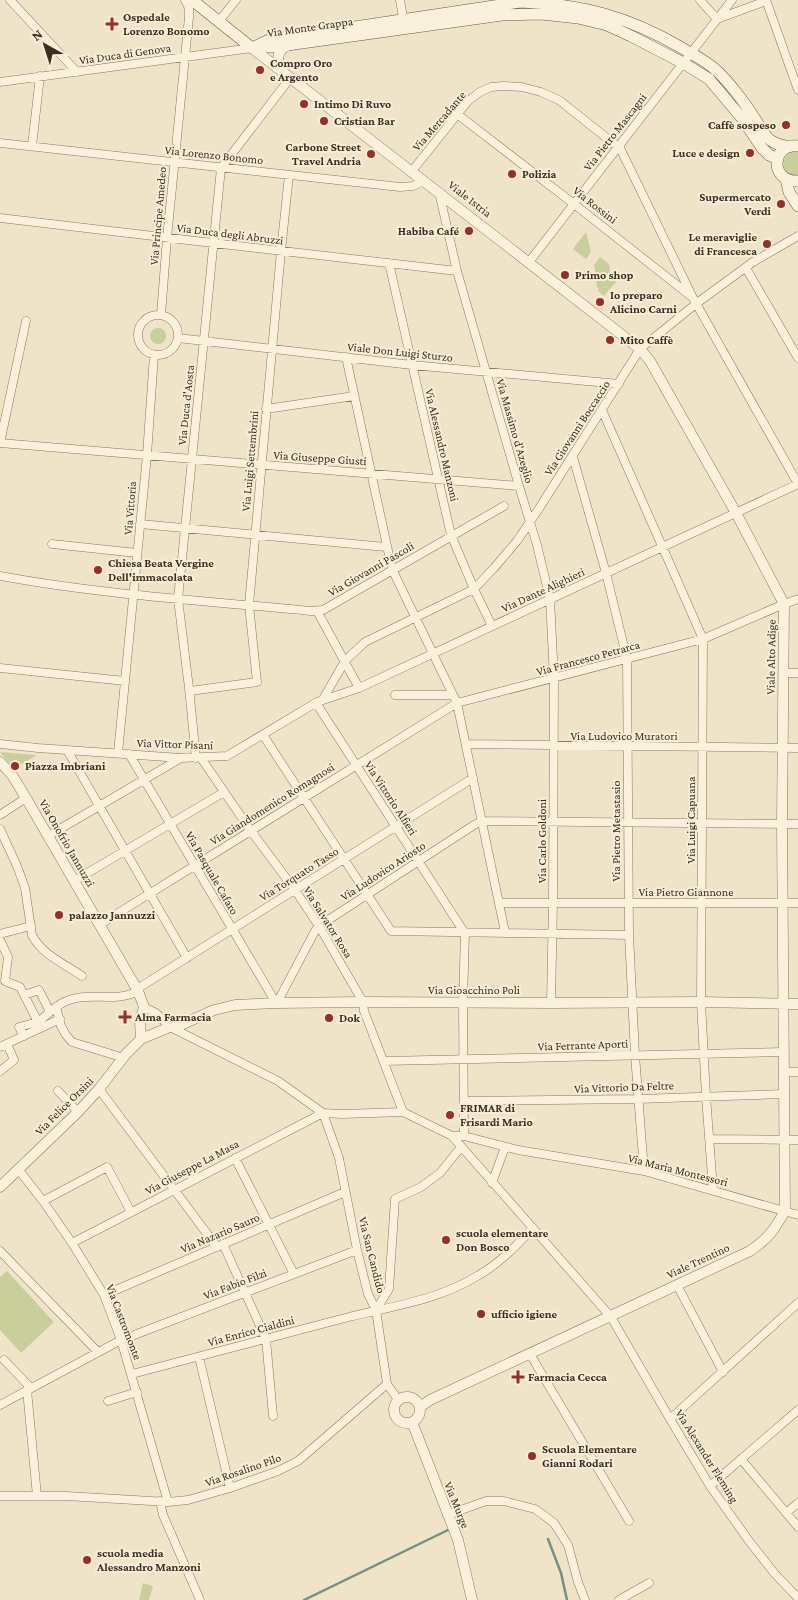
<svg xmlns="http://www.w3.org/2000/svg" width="798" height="1600" font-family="'Crimson Pro',serif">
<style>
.green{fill:#c9cf9b}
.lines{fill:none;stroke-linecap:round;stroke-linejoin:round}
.stream{stroke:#6f938a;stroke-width:2.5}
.minor-casing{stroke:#8d765c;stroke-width:9}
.tertiary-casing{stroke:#8d765c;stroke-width:11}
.secondary-casing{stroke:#6f573f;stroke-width:12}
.minor{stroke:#faf1dc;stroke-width:8}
.tertiary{stroke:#faf1dc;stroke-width:10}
.secondary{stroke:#faf1dc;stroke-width:11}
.poi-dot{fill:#9e2a2b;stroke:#f7eed8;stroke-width:2}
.labels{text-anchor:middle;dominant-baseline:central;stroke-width:4;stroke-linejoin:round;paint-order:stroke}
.poi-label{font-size:12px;font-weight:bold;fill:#3d2e20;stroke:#f7eed8;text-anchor:start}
.street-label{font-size:12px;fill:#3d2e20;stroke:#f7eed8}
</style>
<rect width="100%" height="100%" fill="#f0e4c8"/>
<path class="green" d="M795,151L798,152V175C780,176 778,155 795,151Z
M586,232L591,252L586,259L573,249Z
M600,257L609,264L610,272L619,278L604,296L598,291L599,289L597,287L594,265Z
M150 336a8 8 0 1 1 16 0a8 8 0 1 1-16 0Z
M0,752L37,755L14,769Z
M7,1271L54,1322L21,1353L0,1330V1277Z
M143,1583L153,1586L149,1600H139Z"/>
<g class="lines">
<path class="stream" d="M548,1539L561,1573L567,1600
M304,1600L448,1530"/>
<g class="minor-casing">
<path id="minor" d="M10,0L77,72
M400,0L404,23
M700,0L717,19
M766,0L798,90
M717,19L766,1
M219,21L236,0
M0,82L252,48
M457,114L574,204L692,297
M0,143L400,187L413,186L424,181
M32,146L40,76
M619,146L693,298L798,484
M412,171L468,101L480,92L491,87L503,86L522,87L541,92L559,100L613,143L619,146
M439,192L457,271L519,486L537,545L550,599L554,679L553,903L551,1003
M0,218L213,243L457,271
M529,262L732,0
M389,263L451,535L474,589L492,626
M746,268L798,358
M138 335a20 20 0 1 1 40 0a20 20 0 1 1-40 0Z
M161,315L167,238L189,17V8L185,0
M178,338L412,365L619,384
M346,357L392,569L453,695
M266,409L354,396
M602,410L703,639L701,1002L706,1096L713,1190
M0,443L519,486
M0,443L26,321
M573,457L606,573L627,659L629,935L635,1055L644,1171
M140,524L386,547
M52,544L137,553
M0,576C103,595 207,601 311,611L323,610L504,506
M317,611L359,688
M0,668L125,681
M784,673H798
M190,691L257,682L249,605L281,251L289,175
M395,695H453L457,703L703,639L784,604L798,599
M323,699L345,661L365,642L474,589L494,568L517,541L540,507L640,349L697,303L753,262L798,236
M316,703L464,932
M263,735L391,931L629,935
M0,744L38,748L181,758L227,756L317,702L359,688L798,484
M466,744L798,748
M67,750L187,958
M118,753L147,455L154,355
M129,754L276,1003
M196,758L189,688L178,599L221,168L291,77
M201,758L251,831L295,890L319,926L363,1002L364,1011L403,1112
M0,815L26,798
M0,829L17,866L25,888L32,935C41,954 65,964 82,976
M48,836L181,758
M74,881L224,792
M499,903H798
M99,925L457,703L505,932
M0,934L31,926
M0,940L8,957L5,981L20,987L38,1022
M137,989L473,778
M24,995L39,990L50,1012
M277,1003L315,931L319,926L474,825L482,821L798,824
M56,1007C82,987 113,1005 138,991
M144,1007L156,1013L170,1027L278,1081L323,1113L342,1114L403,1112L452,1136L611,1317L670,1419L710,1486L749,1541L775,1574L798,1598
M24,1036L19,1027L38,1022L56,1007L61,1026L66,1035L72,1042L124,1058
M0,1047L60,1019
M384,1061L783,1052
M0,1071L14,1060L7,1044
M784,1072H798
M99,1089L217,1247
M58,1091L78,1112
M464,1101L638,1099L784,1094
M323,1113L339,1158L357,1250L368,1294L376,1310L387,1384L399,1401
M452,1136H464L518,1150L644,1171L798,1215
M464,1136L463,1002L465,932
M710,1139L798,1140
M235,1158L294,1274
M18,1169L43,1201L72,1243L104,1295L121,1340L168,1502
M492,1183L505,1147
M43,1201L107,1167L131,1212
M72,1243L323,1113
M223,1244L266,1339L273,1416
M0,1251L98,1352
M677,1285L723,1372
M104,1295L345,1192
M376,1310L389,1289L395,1199L421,1187L440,1173L461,1147
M530,1354L629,1521
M199,1357L230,1488
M4,1360L31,1388
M132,1374C204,1355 277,1336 349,1317C393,1306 439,1300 479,1275C500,1263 517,1245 533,1228
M27,1390L37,1496
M108,1401L137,1392
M0,1405L121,1340L357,1250
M670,1419L798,1303
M741,1459L798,1527
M710,1486L798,1410
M0,1496H66L168,1502L188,1500L230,1488L278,1471L298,1461L387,1384
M160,1501L163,1515L200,1600
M786,1513L798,1503
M447,1515L486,1501H504L535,1509L554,1523L568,1545L578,1582L585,1600
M619,1600L649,1583"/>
</g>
<g class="tertiary-casing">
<path id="tertiary" d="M252,48L640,349L650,361L736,513L784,604L782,824L785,1211C774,1230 769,1238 750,1251L430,1400L420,1407
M282,70C276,59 277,49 289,45
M0,762L12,775L26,798L138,991L144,1007L140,1021L141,1039
M0,1187L78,1112L99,1089L126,1054L141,1039L170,1027L181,1025L214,1010L235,1005L277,1003L363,1002L551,1003L701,1002L798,1004
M394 1410a13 13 0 1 1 26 0a13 13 0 1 1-26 0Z
M412,1422L458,1540L472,1600"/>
</g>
<g class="secondary-casing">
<path id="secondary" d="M192,0L252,48
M257,47H273L502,15L542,14L578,18L607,25L631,36L683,63L709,79L741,117L762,148L769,155L778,159
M252,48L269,40L520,2C582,4 629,17 682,48C694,55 708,62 717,71C728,81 745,103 753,116C758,123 762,132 768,138C773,144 782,145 789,147
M798,146C771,143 769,182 798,181
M786,179L789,192L798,206"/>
</g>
<use href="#minor" class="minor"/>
<use href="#tertiary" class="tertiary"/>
<use href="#secondary" class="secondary"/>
</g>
<g class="poi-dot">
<path d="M109.5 16.5h5v5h5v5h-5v5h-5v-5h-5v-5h5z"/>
<circle cx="260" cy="70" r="5"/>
<circle cx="304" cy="104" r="5"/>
<circle cx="324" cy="121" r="5"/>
<circle cx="786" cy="125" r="5"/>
<circle cx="750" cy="153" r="5"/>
<circle cx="371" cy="154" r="5"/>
<circle cx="512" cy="174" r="5"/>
<circle cx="781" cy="204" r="5"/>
<circle cx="469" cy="231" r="5"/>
<circle cx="767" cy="244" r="5"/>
<circle cx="565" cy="275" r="5"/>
<circle cx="600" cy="302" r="5"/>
<circle cx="610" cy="340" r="5"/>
<circle cx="98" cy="570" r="5"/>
<circle cx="15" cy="766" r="5"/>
<circle cx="59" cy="915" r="5"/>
<path d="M122.5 1009.5h5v5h5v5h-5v5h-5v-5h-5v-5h5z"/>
<circle cx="329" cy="1018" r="5"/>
<circle cx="450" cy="1115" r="5"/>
<circle cx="446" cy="1240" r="5"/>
<circle cx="481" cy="1314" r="5"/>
<path d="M515.5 1369.5h5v5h5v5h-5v5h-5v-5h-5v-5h5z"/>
<circle cx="532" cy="1456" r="5"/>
<circle cx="87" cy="1560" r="5"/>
</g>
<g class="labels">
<g class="poi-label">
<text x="123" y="17">Ospedale<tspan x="123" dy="14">Lorenzo Bonomo</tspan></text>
<text x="270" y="63">Compro Oro<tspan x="270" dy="14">e Argento</tspan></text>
<text x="314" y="104">Intimo Di Ruvo</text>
<text x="334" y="121">Cristian Bar</text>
<text x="776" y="125" text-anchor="end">Caffè sospeso</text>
<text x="361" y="147" text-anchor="end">Carbone Street<tspan x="361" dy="14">Travel Andria</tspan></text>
<text x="740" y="153" text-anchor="end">Luce e design</text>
<text x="522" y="174">Polizia</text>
<text x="771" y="197" text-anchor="end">Supermercato<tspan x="771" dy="14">Verdi</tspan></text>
<text x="459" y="231" text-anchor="end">Habiba Café</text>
<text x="757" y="237" text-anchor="end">Le meraviglie<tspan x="757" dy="14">di Francesca</tspan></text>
<text x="575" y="275">Primo shop</text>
<text x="610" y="295">Io preparo<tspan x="610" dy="14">Alicino Carni</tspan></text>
<text x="620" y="340">Mito Caffè</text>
<text x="108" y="563">Chiesa Beata Vergine<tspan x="108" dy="14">Dell'immacolata</tspan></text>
<text x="25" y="766">Piazza Imbriani</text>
<text x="69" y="915">palazzo Jannuzzi</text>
<text x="135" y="1017">Alma Farmacia</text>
<text x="339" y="1018">Dok</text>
<text x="460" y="1108">FRIMAR di<tspan x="460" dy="14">Frisardi Mario</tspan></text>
<text x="456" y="1233">scuola elementare<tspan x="456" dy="14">Don Bosco</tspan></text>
<text x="491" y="1314">ufficio igiene</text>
<text x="528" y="1377">Farmacia Cecca</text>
<text x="542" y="1449">Scuola Elementare<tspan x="542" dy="14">Gianni Rodari</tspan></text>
<text x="97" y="1553">scuola media<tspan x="97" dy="14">Alessandro Manzoni</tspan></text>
</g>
<g class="street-label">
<text transform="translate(310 27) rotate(-8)">Via Monte Grappa</text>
<text transform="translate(125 54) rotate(-8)">Via Duca di Genova</text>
<text transform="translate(439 121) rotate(-49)">Via Mercadante</text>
<text transform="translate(615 132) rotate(-52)">Via Pietro Mascagni</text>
<text transform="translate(214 155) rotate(6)">Via Lorenzo Bonomo</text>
<text transform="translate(470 199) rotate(38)">Viale Istria</text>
<text transform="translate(595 205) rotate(38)">Via Rossini</text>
<text transform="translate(158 216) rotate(-85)">Via Principe Amedeo</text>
<text transform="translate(230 234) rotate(7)">Via Duca degli Abruzzi</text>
<text transform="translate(400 352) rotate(6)">Viale Don Luigi Sturzo</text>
<text transform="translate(186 405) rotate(-84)">Via Duca d'Aosta</text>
<text transform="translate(577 428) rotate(-57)">Via Giovanni Boccaccio</text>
<text transform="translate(515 431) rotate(74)">Via Massimo d'Azeglio</text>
<text transform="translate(442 445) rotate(77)">Via Alessandro Manzoni</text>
<text transform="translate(320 458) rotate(4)">Via Giuseppe Giusti</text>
<text transform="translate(250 461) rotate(-85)">Via Luigi Settembrini</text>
<text transform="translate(130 508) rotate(-85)">Via Vittoria</text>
<text transform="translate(371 569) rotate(-30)">Via Giovanni Pascoli</text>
<text transform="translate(543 590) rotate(-25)">Via Dante Alighieri</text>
<text transform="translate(771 657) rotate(-89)">Viale Alto Adige</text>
<text transform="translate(588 658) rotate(-15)">Via Francesco Petrarca</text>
<text x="624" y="736">Via Ludovico Muratori</text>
<text transform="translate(175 744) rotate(2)">Via Vittor Pisani</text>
<text transform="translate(391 798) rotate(57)">Via Vittorio Alfieri</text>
<text transform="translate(272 804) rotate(-32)">Via Giandomenico Romagnosi</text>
<text transform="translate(691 820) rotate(-90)">Via Luigi Capuana</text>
<text transform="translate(616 831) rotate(-90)">Via Pietro Metastasio</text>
<text transform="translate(542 841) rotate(-90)">Via Carlo Goldoni</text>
<text transform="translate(67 843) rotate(60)">Via Onofrio Jannuzzi</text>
<text transform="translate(383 871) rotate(-33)">Via Ludovico Ariosto</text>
<text transform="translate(212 873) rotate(60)">Via Pasquale Cafaro</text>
<text transform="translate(299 874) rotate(-32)">Via Torquato Tasso</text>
<text x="686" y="892">Via Pietro Giannone</text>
<text transform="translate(328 922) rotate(58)">Via Salvator Rosa</text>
<text x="474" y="990">Via Gioacchino Poli</text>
<text transform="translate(583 1045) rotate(-2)">Via Ferrante Aporti</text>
<text transform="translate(624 1087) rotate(-2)">Via Vittorio Da Feltre</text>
<text transform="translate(64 1106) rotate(-45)">Via Felice Orsini</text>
<text transform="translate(192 1167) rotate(-28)">Via Giuseppe La Masa</text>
<text transform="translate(678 1170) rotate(14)">Via Maria Montessori</text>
<text transform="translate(220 1233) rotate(-23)">Via Nazario Sauro</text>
<text transform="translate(372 1255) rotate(76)">Via San Candido</text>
<text transform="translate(698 1261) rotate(-25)">Viale Trentino</text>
<text transform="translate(235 1284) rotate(-21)">Via Fabio Filzi</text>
<text transform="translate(124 1322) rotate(69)">Via Castromonte</text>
<text transform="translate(251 1331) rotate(-15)">Via Enrico Cialdini</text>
<text transform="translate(707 1456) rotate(58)">Via Alexander Fleming</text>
<text transform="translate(243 1470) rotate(-19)">Via Rosalino Pilo</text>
<text transform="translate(457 1505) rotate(68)">Via Murge</text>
</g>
</g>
<g transform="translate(45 45) rotate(321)" stroke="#f7eed8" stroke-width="4" paint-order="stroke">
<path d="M0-4L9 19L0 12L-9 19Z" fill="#3d2e20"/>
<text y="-8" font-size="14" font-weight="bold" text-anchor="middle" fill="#3d2e20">N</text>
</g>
</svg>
